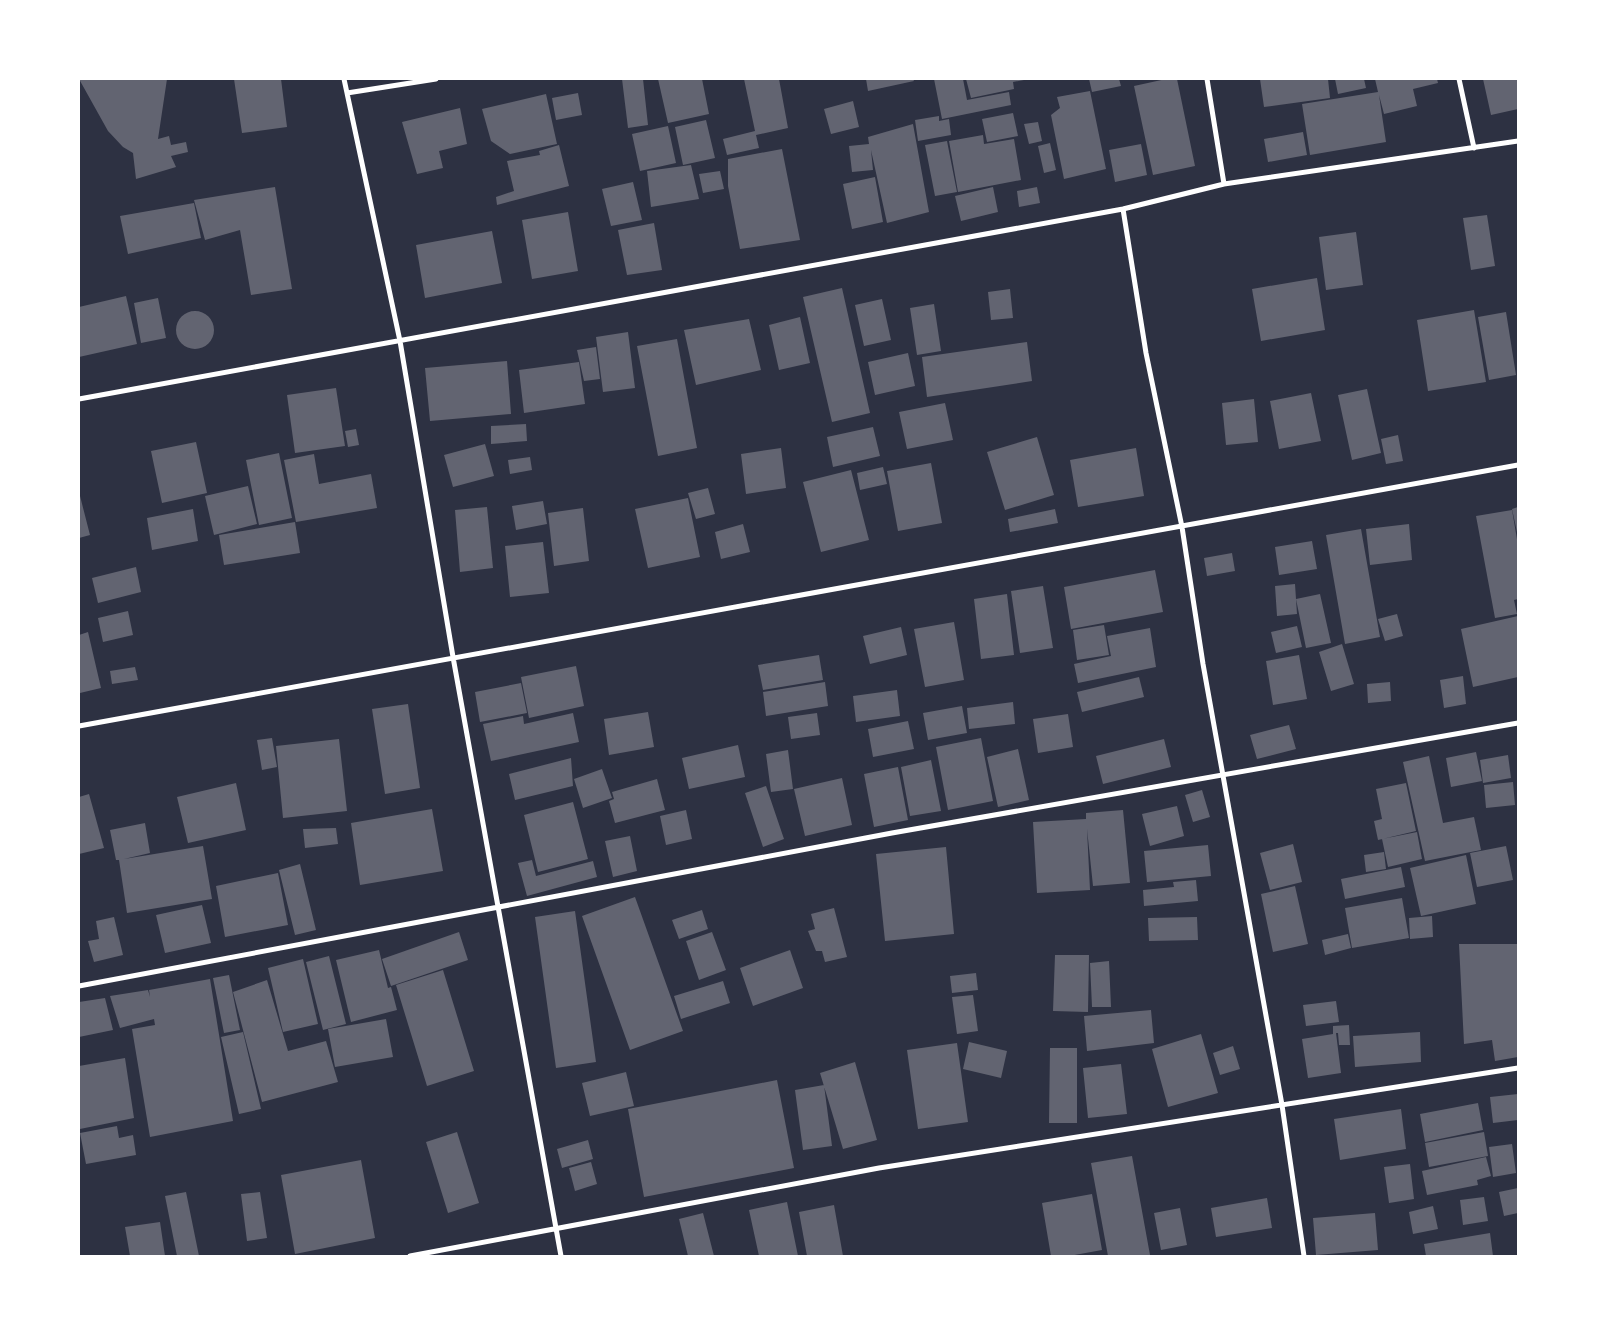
<svg xmlns="http://www.w3.org/2000/svg" width="1597" height="1335" font-family="Rubik,sans-serif">
<style>
.building{fill:#626471}
.lines{fill:none;stroke-linecap:round;stroke-linejoin:round}
.minor{stroke:#fff;stroke-width:5}
</style>
<rect width="100%" height="100%" fill="#2d3142"/>
<path class="building" d="M79,79H167L158,139L169,136L171,145L186,142L188,152L171,156L176,167L136,179L133,153L123,147L108,131Z
M234,79H281L287,127L242,133Z
M622,79H643L648,125L628,128Z
M658,79H702L709,114L668,123Z
M744,79H779L788,128L756,135L759,148L727,155L723,139L755,131Z
M866,79H913L914,81L868,91Z
M934,79H963L967,100L1009,92L1011,105L942,119Z
M966,79H1024V80L1013,82L1014,89L971,98Z
M1089,79H1119L1121,86L1092,92Z
M1166,79H1177L1195,166L1153,175L1134,86Z
M1260,79H1328L1330,98L1264,107Z
M1335,79H1364L1366,88L1338,94Z
M1375,79H1437L1438,83L1413,89L1417,106L1384,114L1379,95L1386,142L1310,155L1302,104L1378,92Z
M1483,79H1518V109L1491,115Z
M1090,91L1106,169L1064,179L1051,115L1060,108L1057,97Z
M578,93L582,115L556,120L552,98Z
M546,94L557,144L510,154L491,141L482,109Z
M853,101L859,127L831,134L824,109Z
M460,108L467,144L439,151L443,168L417,174L402,122Z
M1013,113L1018,136L987,142L982,119Z
M939,116V121L949,119L951,135L918,141L915,120Z
M706,120L715,158L683,165L675,127Z
M1038,122L1042,141L1029,144L1024,124Z
M913,124L929,212L887,223L871,150L873,170L852,172L849,146L869,144L868,137Z
M668,126L676,163L640,171L632,134Z
M1303,132L1307,155L1268,162L1264,139Z
M983,135L984,144L1014,139L1021,180L958,192L949,141Z
M947,141L957,192L935,196L925,145Z
M1050,143L1056,170L1044,173L1038,146Z
M1141,144L1147,175L1115,182L1109,150Z
M559,145L569,186L497,205L496,197L514,191L507,161L540,155L539,151Z
M782,149L800,240L740,249L728,186V159Z
M691,165L699,199L651,207L647,171Z
M720,171L724,189L703,193L699,174Z
M875,177L883,222L852,229L843,184Z
M633,182L642,220L611,226L602,189Z
M275,187L292,289L251,295L240,230L205,240L194,200Z
M993,187L998,212L961,221L955,196Z
M1037,187L1040,203L1019,207L1017,191Z
M194,203L201,238L128,254L120,216Z
M568,212L578,271L532,279L522,220Z
M1487,215L1495,266L1471,270L1463,218Z
M654,223L662,270L627,275L618,230Z
M492,231L502,283L425,298L416,245Z
M1356,232L1363,285L1326,290L1319,237Z
M1317,278L1325,330L1261,341L1252,289Z
M842,288L870,413L832,422L803,297Z
M1010,289L1013,318L991,320L988,292Z
M126,296L137,344L79,357V307Z
M158,298L166,338L141,343L134,303Z
M882,299L891,340L864,346L855,305Z
M934,304L941,351L917,355L910,308Z
M1474,310L1486,382L1428,391L1417,320Z
M176 330a19 19 0 1 1 38 0a19 19 0 1 1-38 0Z
M1506,312L1516,375L1489,380L1478,317Z
M800,317L810,363L779,370L769,325Z
M749,319L761,370L696,385L684,330Z
M628,332L635,388L603,392L596,337Z
M677,339L697,448L658,456L637,346Z
M1027,342L1032,381L927,397L922,357Z
M596,347L600,379L584,381L577,350Z
M908,353L915,386L875,395L868,362Z
M507,361L511,414L430,421L425,368Z
M579,362L585,404L524,413L519,370Z
M336,388L345,446L295,453L287,395Z
M1367,389L1381,453L1352,460L1338,395Z
M1311,393L1321,441L1279,449L1270,401Z
M1254,399L1258,442L1226,445L1222,403Z
M945,403L953,440L907,449L899,412Z
M526,424L527,441L491,444V426Z
M873,427L880,456L833,467L827,437Z
M356,429L359,445L348,447L345,431Z
M1398,435L1403,461L1386,464L1381,439Z
M1037,437L1054,495L1005,510L987,452Z
M196,442L207,493L162,503L151,451Z
M485,444L494,476L453,487L444,455Z
M781,448L786,488L746,494L741,454Z
M1136,448L1144,496L1078,507L1070,460Z
M279,453L292,518L259,525L246,460Z
M314,454L319,484L371,474L377,508L296,522L284,460Z
M530,457L532,470L510,474L508,460Z
M931,463L942,523L898,531L887,471Z
M883,467L887,484L860,490L857,473Z
M851,470L869,540L821,552L803,482Z
M248,486L257,524L214,535L205,496Z
M708,488L715,514L696,519L688,493Z
M79,492L90,535L79,538Z
M688,498L700,557L648,568L635,509Z
M543,501L547,524L516,530L512,506Z
M487,507L493,568L460,572L455,510Z
M1518,507V532H1517L1512,509Z
M583,508L589,561L554,566L548,513Z
M193,509L198,541L152,550L147,518Z
M1055,509L1058,523L1010,532L1008,519Z
M1512,510L1518,545V599L1514,600L1517,614L1495,618L1476,516Z
M295,522L300,553L224,565L219,535Z
M743,524L750,552L721,559L715,532Z
M1409,524L1412,560L1370,565L1366,529Z
M1361,529L1380,637L1345,644L1326,535Z
M1312,541L1317,569L1279,575L1275,547Z
M543,542L549,593L510,597L505,546Z
M1232,553L1235,571L1207,576L1204,558Z
M136,567L141,592L98,603L92,578Z
M1155,570L1163,612L1071,629L1064,587Z
M1295,584L1297,614L1277,616L1275,586Z
M1043,586L1053,648L1020,653L1011,591Z
M1007,594L1014,655L981,659L974,599Z
M1320,594L1331,643L1306,648L1296,599Z
M128,611L133,635L103,642L98,618Z
M1397,614L1403,636L1385,641L1378,619Z
M1518,616V677L1473,687L1461,629Z
M954,622L964,680L925,687L914,629Z
M1104,625L1109,655L1077,660L1073,630Z
M1297,626L1302,647L1276,653L1271,632Z
M901,627L907,655L870,664L863,636Z
M1150,628L1156,667L1078,683L1074,664L1111,656L1107,636Z
M88,632L101,688L80,693L79,635Z
M1342,644L1354,684L1331,691L1319,652Z
M819,655L823,680L763,690L758,665Z
M1299,655L1307,699L1273,705L1266,661Z
M576,666L584,706L529,718L521,677Z
M135,667L138,680L112,684L110,671Z
M1463,676L1466,704L1444,708L1440,680Z
M1139,677L1144,697L1082,712L1077,692Z
M825,682L828,706L766,716L763,692Z
M1390,682L1391,701L1368,703L1367,684Z
M521,683L527,713L480,722L475,692Z
M897,690L900,716L856,722L853,696Z
M1013,702L1015,724L969,729L967,708Z
M408,704L420,788L385,794L372,709Z
M962,706L967,733L928,740L923,713Z
M648,712L654,747L609,755L604,719Z
M573,713L579,742L491,761L483,724L523,716L524,724Z
M817,713L820,735L791,739L788,717Z
M1068,714L1073,747L1038,753L1033,719Z
M908,721L914,749L873,757L868,729Z
M1289,725L1296,749L1257,759L1250,735Z
M272,738L277,767L262,770L257,740Z
M981,738L993,801L948,810L936,747Z
M339,739L347,811L283,818L276,746Z
M1164,739L1171,767L1103,784L1096,756Z
M738,745L745,777L689,789L682,758Z
M1018,749L1029,800L998,807L987,757Z
M788,750L793,789L771,792L766,754Z
M1476,752L1482,781L1451,787L1446,758Z
M1508,755L1511,778L1483,783L1480,760Z
M1429,756L1443,823L1474,817L1481,850L1425,861L1403,762Z
M571,758L573,786L515,800L509,774Z
M931,760L941,811L910,816L901,767Z
M898,767L908,820L874,827L864,774Z
M602,769L612,798L583,808L574,779Z
M842,778L852,825L805,836L794,789Z
M657,779L665,810L615,823L609,801L614,799L612,792Z
M1513,782L1515,805L1486,808L1484,785Z
M236,783L246,830L188,843L177,797Z
M1406,783L1416,831L1378,840L1374,821L1382,819L1376,789Z
M766,786L784,839L763,847L745,793Z
M1202,790L1210,817L1193,822L1185,795Z
M89,794L104,848L79,854V797Z
M573,802L588,859L538,872L524,815Z
M1177,806L1184,836L1150,846L1142,814Z
M432,809L443,871L360,885L351,823Z
M686,810L692,839L666,845L660,816Z
M1123,810L1130,883L1093,886L1087,829L1090,890L1037,893L1033,822L1086,819V813Z
M145,823L150,853L124,859L203,846L212,899L127,913L119,860H116L110,830Z
M336,828L338,844L305,848L303,829Z
M1417,832L1422,859L1388,867L1382,839Z
M630,836L637,871L613,877L605,841Z
M1293,844L1302,882L1270,890L1260,853Z
M1208,845L1211,876L1147,882L1144,851Z
M1506,846L1513,880L1477,887L1470,853Z
M946,847L954,934L885,941L876,854Z
M1384,852L1386,869L1366,872L1364,855Z
M1466,855L1476,904L1421,916L1410,868Z
M532,860L536,876L593,861L597,877L527,896L518,863Z
M300,864L316,930L295,935L279,870Z
M1401,867L1405,887L1345,899L1341,879Z
M278,873L288,925L225,937L216,886Z
M1196,880L1198,901L1144,906L1143,890L1174,887L1173,882Z
M1295,886L1308,944L1273,952L1261,894Z
M635,897L683,1031L630,1050L582,916Z
M1402,898L1409,938L1352,948L1345,908Z
M202,905L211,943L165,953L156,915Z
M834,908L847,957L825,962L822,951H816L808,931L815,929L811,914Z
M702,910L708,929L679,939L672,920Z
M575,911L596,1062L556,1068L535,917Z
M1432,916L1433,937L1410,939L1409,918Z
M114,917L123,955L94,962L88,941L99,939L96,921Z
M1197,917L1198,940L1149,941L1148,918Z
M459,932L468,960L391,986L382,959Z
M712,932L726,970L699,980L686,941Z
M1348,934L1351,948L1325,955L1322,940Z
M1459,944H1518V1057L1495,1061L1492,1040L1464,1044Z
M379,950L388,988L391,987L397,1010L351,1022L336,960Z
M790,950L803,988L753,1006L740,968Z
M1055,955H1089L1088,1012L1053,1011Z
M329,956L346,1024L323,1030L306,962Z
M303,959L318,1024L283,1032L268,968Z
M1109,961L1111,1007H1092L1090,963Z
M443,970L474,1071L427,1086L396,985Z
M976,973L978,990L952,993L950,976Z
M229,975L240,1030L224,1033L213,978Z
M210,979L233,1121L150,1137L132,1029L155,1025L154,1019L120,1028L110,996L148,990L150,997L149,990Z
M267,980L288,1051L326,1041L338,1082L262,1102L233,992Z
M723,981L730,1003L681,1019L674,996Z
M973,995L978,1031L957,1034L952,997Z
M105,998L113,1030L79,1037V1002Z
M1336,1001L1339,1022L1306,1026L1303,1005Z
M1151,1010L1154,1043L1087,1051L1084,1016Z
M386,1019L393,1057L335,1067L328,1029Z
M1349,1025L1350,1045H1339L1338,1033H1336L1341,1073L1308,1078L1302,1039L1333,1034V1026Z
M243,1032L261,1109L239,1114L221,1037Z
M1420,1032L1421,1062L1355,1067L1353,1036Z
M1201,1034L1218,1093L1168,1107L1152,1049Z
M969,1042L1007,1051L1001,1078L963,1069Z
M957,1043L968,1122L918,1129L907,1050Z
M1233,1046L1240,1069L1220,1075L1213,1053Z
M1050,1048H1077V1123H1049Z
M125,1058L134,1118L80,1129L79,1066Z
M855,1062L877,1140L843,1149L820,1073Z
M1121,1064L1127,1114L1088,1118L1083,1068Z
M626,1072L634,1106L590,1116L582,1083Z
M777,1080L794,1168L644,1197L628,1109Z
M824,1085L832,1146L803,1150L795,1090Z
M1518,1094V1120L1493,1123L1490,1097Z
M1478,1103L1483,1130L1425,1142L1420,1114Z
M1401,1109L1406,1149L1340,1160L1334,1119Z
M117,1126L119,1138L133,1135L136,1155L86,1164L80,1133Z
M457,1132L479,1203L448,1213L426,1142Z
M1484,1132L1488,1156L1429,1167L1425,1143Z
M588,1140L593,1159L562,1168L557,1149Z
M1512,1144L1516,1173L1493,1177L1489,1147Z
M1132,1156L1150,1255L1108,1256L1091,1163Z
M1486,1157L1491,1176L1477,1180L1478,1185L1427,1195L1422,1171Z
M361,1160L375,1238L295,1254L281,1175Z
M591,1162L597,1184L575,1191L569,1168Z
M1410,1164L1414,1199L1389,1203L1384,1167Z
M1518,1188V1213L1504,1216L1499,1192Z
M186,1192L199,1256H177L165,1196Z
M260,1192L267,1238L247,1241L241,1194Z
M1092,1194L1102,1250L1069,1256H1051L1042,1203Z
M1484,1197L1488,1221L1463,1225L1460,1200Z
M1267,1198L1272,1228L1216,1237L1211,1208Z
M787,1202L798,1256H759L749,1210Z
M834,1205L843,1256H807L799,1212Z
M1433,1206L1438,1229L1413,1234L1409,1212Z
M1180,1208L1187,1245L1161,1250L1154,1213Z
M703,1213L714,1256H688L679,1219Z
M1375,1213L1378,1250L1316,1255L1313,1218Z
M160,1222L165,1256H130L125,1227Z
M1490,1233L1493,1256H1426L1424,1244Z"/>
<g class="lines">
<path class="minor" d="M344,79L400,341L453,657L561,1256
M1207,79L1224,184
M1459,79L1474,148
M347,93L436,79
M1123,209L1146,353L1182,527L1203,664L1282,1105L1304,1256
M79,399L1123,209L1224,184L1518,141
M79,726L1518,465
M79,986L892,833L1518,723
M410,1256L879,1168L1518,1068"/>
</g>
<rect width="1597" height="1335" fill="none" stroke="#ffffff" stroke-width="160"/>
</svg>
